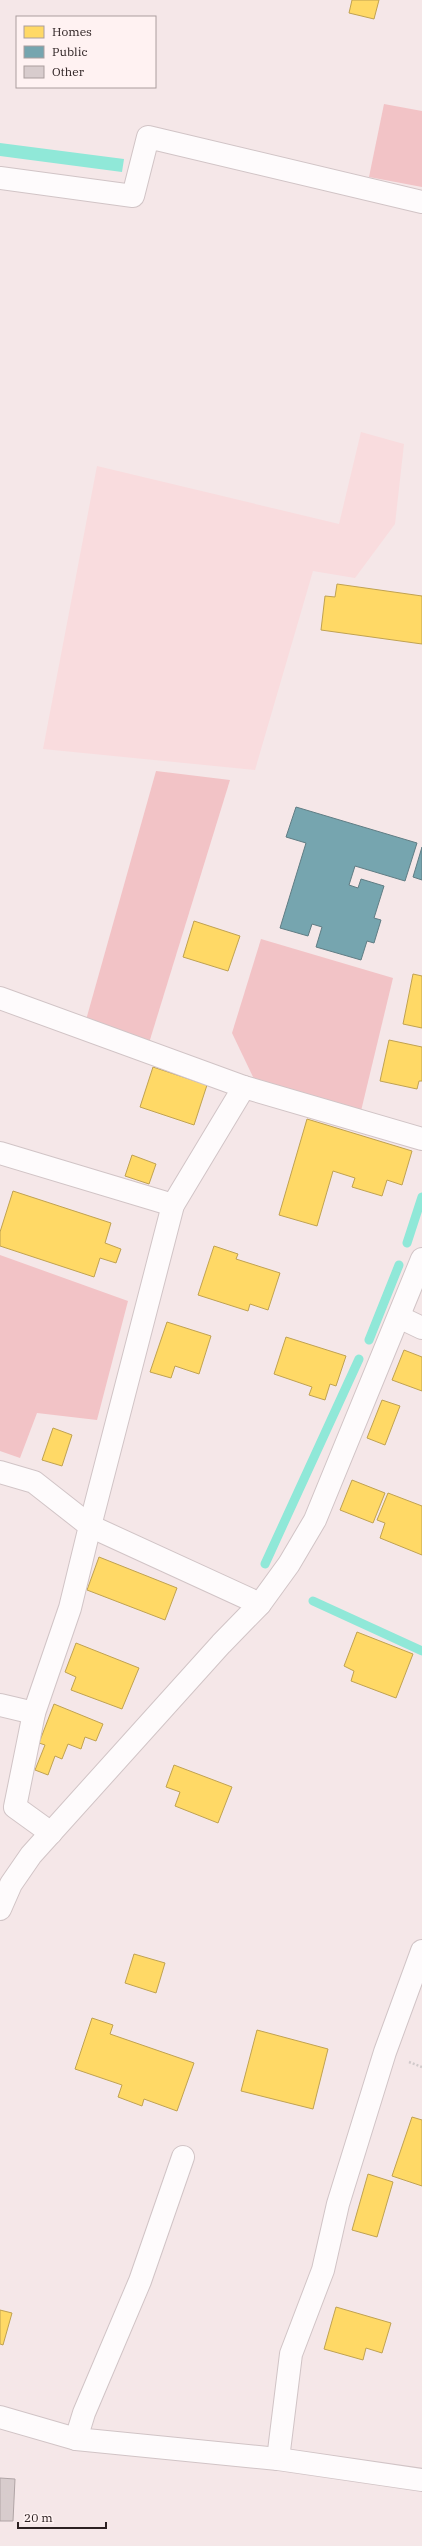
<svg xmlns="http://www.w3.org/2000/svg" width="422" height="2546" font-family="'IBM Plex Serif',serif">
  <rect width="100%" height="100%" fill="#f5e7e8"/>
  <polygon fill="#f9dcde" points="361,432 404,444 395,524 355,578 313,571 255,770 43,749 97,466 339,524"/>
  <g fill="#f2c3c6">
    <polygon points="384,104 422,111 422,187 369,177"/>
    <polygon points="156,771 230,780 149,1043 86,1020"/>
    <polygon points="261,939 393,978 361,1111 254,1079 232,1033"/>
    <polygon points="0,1255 128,1301 97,1420 37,1413 20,1458 0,1451"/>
  </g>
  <polygon fill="#90e8d8" points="0,143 124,159 122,172 0,156"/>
  <g fill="#ffd966" stroke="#c0a251">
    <polygon points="352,0 379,0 374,19 349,13"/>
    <polygon points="337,584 422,596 422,644 321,630 325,596 335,597"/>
    <polygon points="194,921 240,936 228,971 183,957"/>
    <polygon points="413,974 422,976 422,1028 403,1024"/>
    <polygon points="389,1040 422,1047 422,1081 419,1081 417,1089 380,1081"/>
    <polygon points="153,1067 207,1085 194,1125 140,1107"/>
    <polygon points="307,1119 412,1151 402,1185 387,1180 382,1196 352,1187 355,1178 333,1171 317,1226 279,1215"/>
    <polygon points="132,1155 156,1164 149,1184 125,1176"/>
    <polygon points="13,1191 111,1223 105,1243 121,1249 116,1263 100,1258 94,1277 0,1246 0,1232"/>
    <polygon points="214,1246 238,1254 236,1259 280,1273 268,1310 250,1304 248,1311 198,1295"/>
    <polygon points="167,1322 211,1336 199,1374 175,1366 171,1378 150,1372"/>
    <polygon points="286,1337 346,1356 336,1386 330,1384 325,1400 309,1395 312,1387 274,1374"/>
    <polygon points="404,1350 422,1357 422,1391 392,1380"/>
    <polygon points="382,1400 400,1406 385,1445 367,1438"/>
    <polygon points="53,1428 72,1435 62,1466 42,1460"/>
    <polygon points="352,1480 385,1493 373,1523 340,1510"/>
    <polygon points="388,1493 422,1506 422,1555 380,1538 385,1523 377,1520"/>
    <polygon points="99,1557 177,1588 165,1620 87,1590"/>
    <polygon points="357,1632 413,1654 396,1698 351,1681 354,1671 344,1666"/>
    <polygon points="76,1643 139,1668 122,1709 71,1690 76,1677 65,1672"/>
    <polygon points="54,1704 103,1724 96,1741 85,1737 81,1749 68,1744 62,1759 55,1756 48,1775 35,1770 45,1745 39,1743"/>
    <polygon points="174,1765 232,1787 218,1823 175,1806 180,1792 166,1787"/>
    <polygon points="134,1954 165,1963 156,1993 125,1983"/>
    <polygon points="92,2018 113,2025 110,2034 194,2063 177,2111 144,2099 142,2106 118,2097 122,2085 75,2069"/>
    <polygon points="257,2030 328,2049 313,2109 241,2091"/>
    <polygon points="412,2117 422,2120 422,2186 392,2176"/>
    <polygon points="368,2174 393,2182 377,2237 352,2230"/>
    <polygon points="336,2307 391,2323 382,2353 366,2348 363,2360 324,2349"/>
    <polygon points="0,2310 12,2313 3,2345 0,2344"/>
  </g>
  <g fill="#76a5af" stroke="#607d84">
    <polygon points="296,807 417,843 405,881 355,866 349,885 358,888 361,879 384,886 374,918 381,920 374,943 367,941 361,960 316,947 322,927 312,924 308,936 280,928 306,843 286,837"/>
    <polygon points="422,847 422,880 413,877"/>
  </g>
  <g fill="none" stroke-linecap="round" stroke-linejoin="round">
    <g stroke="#90e8d8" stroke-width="9">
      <polyline points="407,1243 422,1197"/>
      <polyline points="369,1340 399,1265"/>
      <polyline points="265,1564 359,1359"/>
      <polyline points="313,1601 422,1651"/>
    </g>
  </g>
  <polygon fill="#d8cccd" stroke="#b0a4a5" points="0,2478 15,2479 13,2521 0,2521"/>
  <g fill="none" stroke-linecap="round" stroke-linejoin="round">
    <defs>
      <g id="street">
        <polyline points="0,178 133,196 148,137 422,202"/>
        <polyline points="0,998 244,1087"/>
        <polyline points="0,1153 173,1205"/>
        <polyline points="399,1317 422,1328"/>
        <polyline points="0,1472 34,1482 90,1526 70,1608 34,1713 15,1807 51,1833"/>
        <polyline points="260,1604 90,1526 173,1205 244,1087 422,1139"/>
        <polyline points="0,1705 34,1713"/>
        <polyline points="0,1909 11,1884 31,1855 221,1644 260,1604 289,1564 315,1520 422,1259"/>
        <polyline points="0,2417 76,2439 278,2459 422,2480"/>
        <polyline points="76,2439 84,2413 140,2281 183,2157"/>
        <polyline points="278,2459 291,2354 323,2270 338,2204 385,2052 422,1951"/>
      </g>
    </defs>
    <use href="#street" stroke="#d1c4c6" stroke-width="24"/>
    <polyline stroke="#d0c9ca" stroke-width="2.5" stroke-dasharray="2 2" stroke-linecap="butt" points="409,2062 422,2067"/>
    <use href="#street" stroke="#fefbfc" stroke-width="22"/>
  </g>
  <rect x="16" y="16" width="140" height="72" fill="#fff2f2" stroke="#ab9e9e"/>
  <rect x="24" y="26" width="20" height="12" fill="#ffd966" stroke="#ab9e9e"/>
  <text x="52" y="36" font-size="12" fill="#2c2021">Homes</text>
  <rect x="24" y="46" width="20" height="12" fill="#76a5af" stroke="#ab9e9e"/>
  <text x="52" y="56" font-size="12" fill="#2c2021">Public</text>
  <rect x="24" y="66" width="20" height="12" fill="#d8cccd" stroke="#ab9e9e"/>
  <text x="52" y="76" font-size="12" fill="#2c2021">Other</text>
  <path d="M18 2522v6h88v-6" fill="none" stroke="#2c2021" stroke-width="2"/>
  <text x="24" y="2522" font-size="12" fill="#2c2021" stroke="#fff2f2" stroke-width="3" paint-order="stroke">20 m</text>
</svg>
